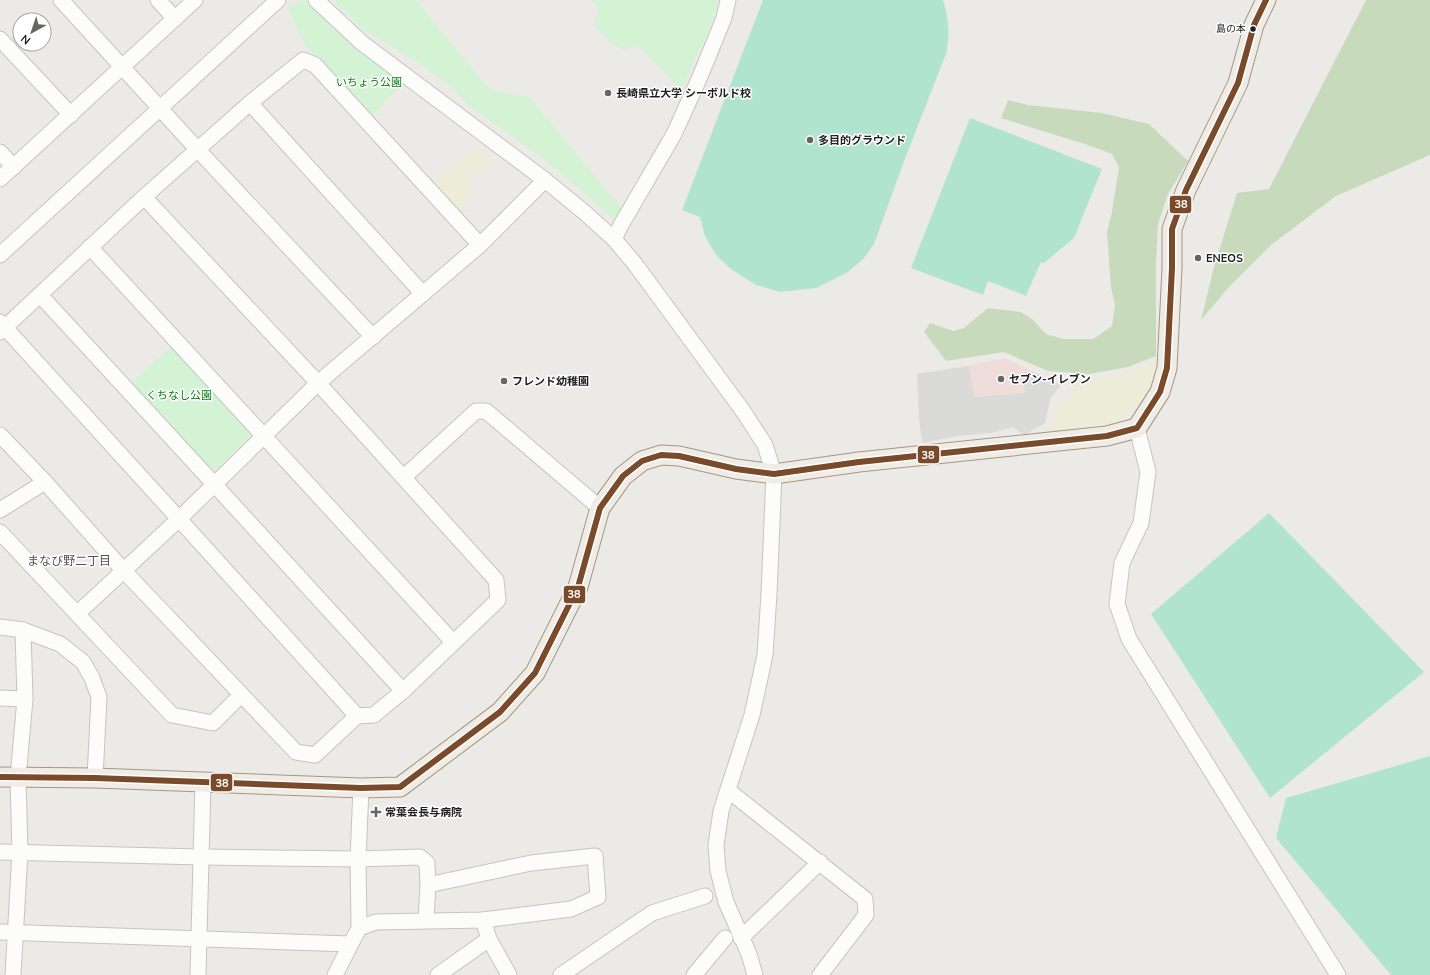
<svg xmlns="http://www.w3.org/2000/svg" width="1430" height="975" font-family="'Nunito Sans','Noto Sans JP',sans-serif">
  <rect width="100%" height="100%" fill="#eceae7"/>
  <polygon fill="#eedddb" points="1005,358 1061,385 1050,399 1045,423 1024,435 1013,427 991,433 957,436 922,443 919,418 917,374 971,365"/>
  <polygon fill="#dadad8" points="969,366 974,397 1025,393 1023,372 1033,372 1061,385 1050,399 1045,423 1024,435 1013,427 991,433 957,436 922,443 919,418 917,374"/>
  <g fill="#ececd9">
    <polygon points="475,148 491,160 489,165 478,172 470,174 470,199 459,208 466,209 459,216 441,194 434,183"/>
    <polygon points="1157,361 1155,377 1150,390 1136,407 1118,422 1094,427 1052,431 1052,428 1056,409 1060,404 1071,398 1075,380 1110,378 1133,371"/>
  </g>
  <g fill="#c7dbbc">
    <polygon points="1366,0 1430,0 1430,155 1336,196 1271,245 1230,286 1201,320 1214,267 1237,193 1269,189"/>
    <polygon points="1008,100 1028,105 1102,113 1149,124 1188,161 1168,194 1158,224 1156,263 1156,356 1128,367 1089,374 1048,371 1004,352 946,361 924,332 930,323 953,331 964,328 988,308 1021,312 1032,319 1046,334 1064,339 1093,339 1112,326 1115,305 1111,288 1107,232 1112,212 1119,167 1112,154 1091,146 1001,118"/>
  </g>
  <g fill="#d4f3d4">
    <polygon points="334,0 416,0 489,89 529,97 623,210 615,221 574,184 538,155 468,105 452,87 419,63 362,29"/>
    <polygon points="590,0 719,0 711,24 681,90 638,45 623,50 606,39 594,25 598,5"/>
    <polygon points="300,1 311,1 404,80 378,110 370,119 304,43 287,7"/>
    <polygon points="172,346 251,435 213,472 131,383"/>
  </g>
  <g fill="#b1e4ce">
    <path d="M763 0H943C949 18 950 36 946 54L906 156 874 244 864 258 848 272 816 288 780 292 756 285 731 269 716 255 705 236 700 217 682 210Z"/>
    <polygon points="970,118 1102,169 1074,238 1044,263 1041,262 1026,296 988,281 983,295 911,268"/>
    <polygon points="1269,513 1424,672 1270,798 1151,614"/>
    <polygon points="1430,756 1430,975 1391,975 1276,838 1286,798"/>
  </g>
  <g fill="none" stroke-linecap="round" stroke-linejoin="round">
    <defs>
      <g id="minor">
        <polyline points="61,0 198,150 373,337"/>
        <polyline points="158,0 175,19"/>
        <polyline points="316,0 362,43 545,180 584,212 614,239 635,264 743,411 765,445 774,474 769,594 765,655 752,715 721,811 716,845 718,871 726,902 749,954 755,975"/>
        <polyline points="0,39 71,115"/>
        <polyline points="250,103 423,294"/>
        <polyline points="0,152 14,167"/>
        <polyline points="0,179 195,0"/>
        <polyline points="614,239 621,225 674,134 699,79 724,18 728,0"/>
        <polyline points="90,247 453,642"/>
        <polyline points="0,255 278,0"/>
        <polyline points="40,295 214,484 403,691"/>
        <polyline points="0,322 179,519 357,716"/>
        <polyline points="0,332 144,197 250,103 303,60 315,65 480,245"/>
        <polyline points="1137,428 1148,472 1141,523 1122,563 1117,604 1129,639 1338,975"/>
        <polyline points="0,435 45,482 124,571 296,752 315,755 357,716 374,715 403,691 498,600 496,580 318,383 144,197"/>
        <polyline points="404,477 476,411 486,411 600,508"/>
        <polyline points="0,510 45,482"/>
        <polyline points="0,532 172,715 213,723 241,695"/>
        <polyline points="77,614 179,519 318,383 480,245 545,180"/>
        <polyline points="0,627 23,630 60,644 83,662 92,678 99,697 95,778"/>
        <polyline points="0,698 25,699"/>
        <polyline points="729,791 865,899 866,915 820,975"/>
        <polyline points="0,852 202,857 358,859 420,857 427,863 428,885"/>
        <polyline points="359,928 376,922 483,920 571,909 598,897 595,856 531,863 428,885 426,921"/>
        <polyline points="0,932 350,944"/>
        <polyline points="741,938 820,862"/>
        <polyline points="489,939 509,975"/>
        <polyline points="13,975 20,852 18,778 25,699 23,630"/>
        <polyline points="198,975 203,782"/>
        <polyline points="335,975 359,928 358,859 361,788"/>
        <polyline points="438,975 489,939 483,920"/>
        <polyline points="561,975 652,913 705,896"/>
        <polyline points="694,975 725,938"/>
      </g>
      <polyline id="major" points="0,777 95,778 361,788 400,787 500,712 535,673 578,587 600,508 623,476 642,461 661,455 679,456 736,469 774,474 859,462 1107,436 1137,428 1160,392 1167,368 1172,268 1172,229 1186,190 1238,83 1254,25 1266,0"/>
    </defs>
    <use href="#minor" stroke="#c5c4c3" stroke-width="17"/>
    <use href="#major" stroke="#a29883" stroke-width="21"/>
    <use href="#minor" stroke="#fcfcfb" stroke-width="15"/>
    <use href="#major" stroke="#f0ebe4" stroke-width="19"/>
    <defs>
      <polyline id="bus-1" points="0,777 95,778 361,788 400,787 500,712 535,673 578,587 600,508 623,476 642,461 661,455 679,456 736,469 774,474 859,462 1107,436 1137,428 1160,392 1167,368 1172,268 1172,229 1186,190 1238,83 1254,25 1266,0"/>
    </defs>
    <use href="#bus-1" stroke="#fff" stroke-width="9"/>
    <use href="#bus-1" stroke="#7a4b2a" stroke-width="6"/>
  </g>
  <circle fill="#1e1e1e" stroke="#fff" stroke-width="1.5" cx="1253" cy="29" r="3.5"/>
  <g fill="#666564" stroke="#fff" stroke-width="1.5">
    <circle cx="608" cy="93" r="4"/>
    <circle cx="810" cy="140" r="4"/>
    <circle cx="1198" cy="258" r="4"/>
    <circle cx="1001" cy="379" r="4"/>
    <circle cx="504" cy="381" r="4"/>
    <path d="M374 806h4v4h4v4h-4v4h-4v-4h-4v-4h4z"/>
  </g>
  <g text-anchor="middle" dominant-baseline="central" stroke-width="3" stroke-linejoin="round" paint-order="stroke">
    <g font-size="10" fill="#1e1e1e" stroke="#fff" text-anchor="end">
      <text x="1246" y="29">島の本</text>
    </g>
    <g font-size="11" fill="#0a7d13" stroke="#fff">
      <text x="369" y="82">いちょう公園</text>
      <text x="179" y="395">くちなし公園</text>
    </g>
    <g font-size="11" font-weight="bold" fill="#1e1e1e" stroke="#fff" text-anchor="start">
      <text x="616" y="93">長崎県立大学 シーボルド校</text>
      <text x="818" y="140">多目的グラウンド</text>
      <text x="1206" y="258">ENEOS</text>
      <text x="1009" y="379">セブン-イレブン</text>
      <text x="512" y="381">フレンド幼稚園</text>
      <text x="385" y="812">常葉会長与病院</text>
    </g>
    <g font-size="12" fill="#515151" stroke="#fff">
      <text x="69" y="561">まなび野二丁目</text>
    </g>
  </g>
  <g stroke="#fff" stroke-width="1.5">
    <rect x="1169" y="195" width="23" height="19" rx="4" fill="#7a4b2a"/>
    <rect x="917" y="445" width="23" height="19" rx="4" fill="#7a4b2a"/>
    <rect x="563" y="585" width="23" height="19" rx="4" fill="#7a4b2a"/>
    <rect x="210" y="773" width="23" height="19" rx="4" fill="#7a4b2a"/>
  </g>
  <g font-size="11" text-anchor="middle" font-weight="bold" fill="#fff">
    <text x="1181" y="208">38</text>
    <text x="928" y="459">38</text>
    <text x="574" y="598">38</text>
    <text x="222" y="787">38</text>
  </g>
  <g transform="translate(32 32) rotate(220)"><circle r="19" fill="#ffffff" stroke="#a5a5a5"/>
  <path d="M0-3L7 15L0 10L-7 15Z" fill="#666564"/>
  <text y="-6" font-size="11" font-weight="bold" text-anchor="middle" fill="#1e1e1e">N</text>
  </g>
</svg>
